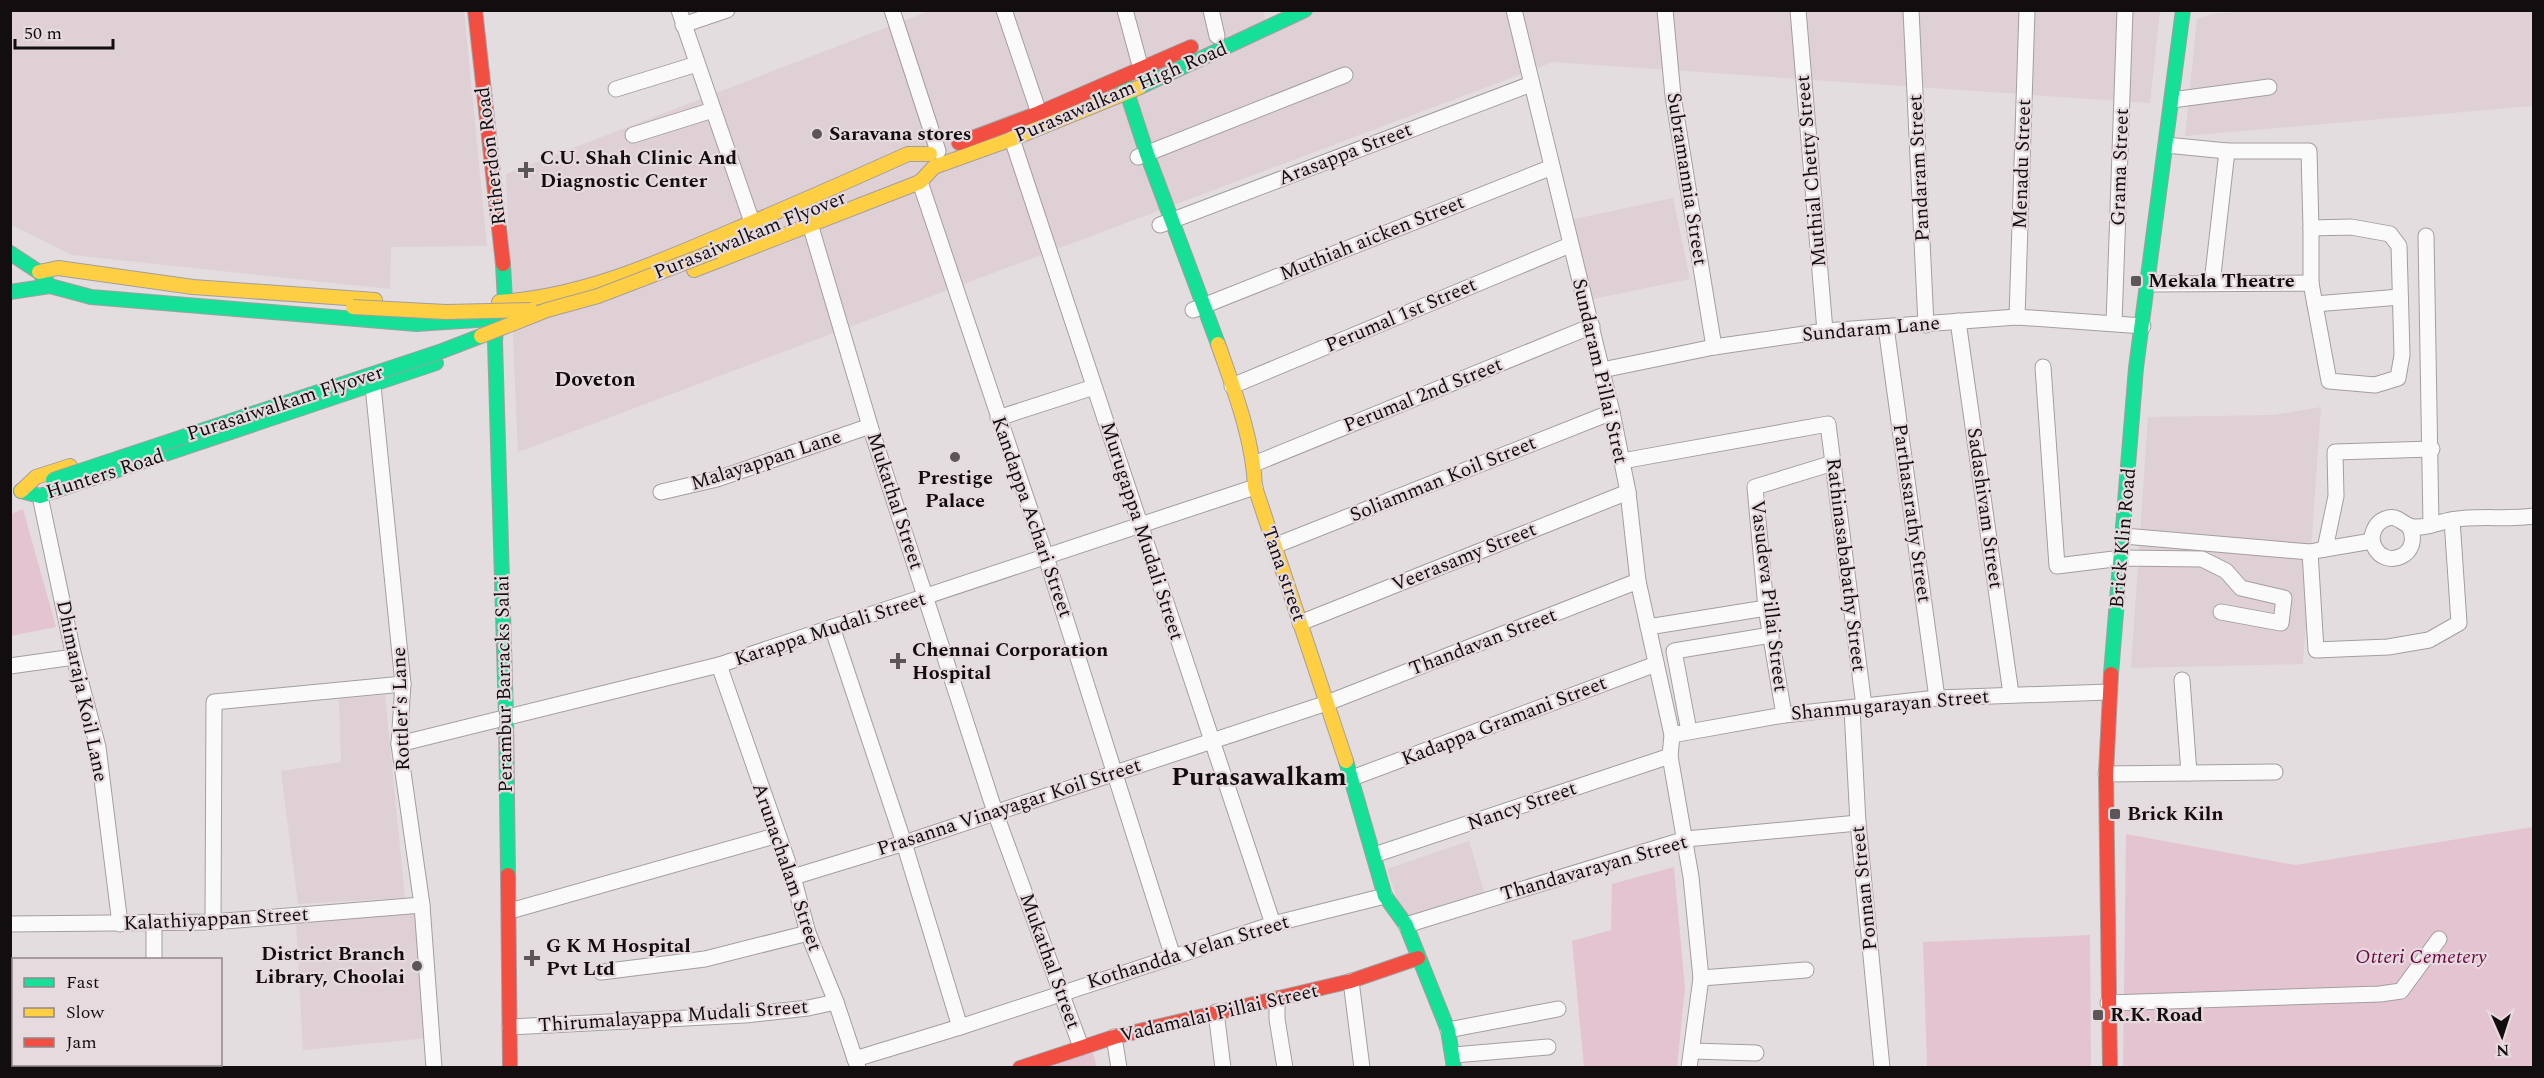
<svg xmlns="http://www.w3.org/2000/svg" width="2544" height="1078" font-family="Spectral,serif">
  <rect width="100%" height="100%" fill="#e3dde0"/>
  <g fill="#ded0d5">
    <polygon points="1264,10 1265,20 1307,10 2160,11 2150,103 1553,62 518,452 506,174 929,11"/>
    <polygon points="2257,10 2533,11 2533,106 2185,136 2197,19 2213,14"/>
    <polygon points="10,11 464,11 487,246 391,247 390,289 72,255 11,225"/>
    <polygon points="1673,198 1690,279 1588,300 1570,220"/>
    <polygon points="2321,407 2303,664 2131,668 2148,417 2274,415"/>
    <polygon points="385,695 405,898 298,904 281,771 341,762 339,699"/>
    <polygon points="1469,841 1485,895 1404,921 1387,869"/>
    <polygon points="418,909 429,1038 303,1050 296,921"/>
  </g>
  <g fill="#e5c4d2">
    <polygon points="23,509 56,627 11,636 11,514"/>
    <polygon points="2533,827 2534,1062 2530,1067 2123,1068 2126,834 2295,865"/>
    <polygon points="1674,867 1685,988 1677,1067 1584,1067 1572,941 1611,930 1612,884"/>
    <polygon points="2090,935 2091,1067 1927,1067 1923,942"/>
    <polygon points="1092,1050 1097,1067 1034,1068"/>
  </g>
  <g fill="none" stroke-linecap="round" stroke-linejoin="round">
    <defs>
      <g id="street">
        <polyline points="679,10 752,222"/>
        <polyline points="892,10 938,151"/>
        <polyline points="1004,10 1039,113"/>
        <polyline points="1125,10 1141,69"/>
        <polyline points="1211,10 1217,36"/>
        <polyline points="1514,10 1612,412 1628,492 1638,581 1672,735 1670,756 1691,877 1701,978 1689,1068"/>
        <polyline points="1665,10 1673,96 1714,347"/>
        <polyline points="1798,10 1825,331"/>
        <polyline points="1911,10 1926,325"/>
        <polyline points="683,25 727,10"/>
        <polyline points="616,89 697,64"/>
        <polyline points="2172,100 2269,87"/>
        <polyline points="633,135 713,110"/>
        <polyline points="1012,139 1273,924"/>
        <polyline points="1138,157 1345,75"/>
        <polyline points="920,182 1046,557 1173,957"/>
        <polyline points="810,224 870,426 995,812 1081,1047"/>
        <polyline points="1160,225 1531,84"/>
        <polyline points="2311,228 2311,283"/>
        <polyline points="2426,236 2431,525"/>
        <polyline points="2212,283 2227,151"/>
        <polyline points="2147,284 2311,283 2329,381 2375,385 2398,378 2402,355 2399,246 2390,234 2351,227 2311,228 2309,151 2227,151 2166,145"/>
        <polyline points="2315,304 2400,297"/>
        <polyline points="1193,310 1552,167"/>
        <polyline points="2017,317 2027,10"/>
        <polyline points="1958,321 2011,694"/>
        <polyline points="2114,323 2125,10"/>
        <polyline points="1886,327 1937,698"/>
        <polyline points="2043,367 2057,566 2122,558 2202,559 2226,571 2241,588 2284,598 2281,623 2221,612"/>
        <polyline points="1602,370 1714,347 1825,331 2017,317 2143,326"/>
        <polyline points="373,386 403,684 399,744 422,905 434,1068"/>
        <polyline points="1232,386 1570,245"/>
        <polyline points="998,418 1094,387"/>
        <polyline points="1622,461 1828,424 1864,706"/>
        <polyline points="1254,464 1592,326"/>
        <polyline points="661,492 717,479 870,426"/>
        <polyline points="40,496 74,657 98,747 120,924"/>
        <path d="M2409 526C2424 555 2385 571 2374 546 2369 536 2375 523 2385 519 2397 514 2401 523 2410 526 2422 530 2439 522 2451 520 2478 515 2506 520 2534 516"/>
        <polyline points="2124,536 2310,552 2325,549 2336,496 2335,452 2432,449"/>
        <polyline points="1274,546 1612,412"/>
        <polyline points="2325,549 2372,541"/>
        <polyline points="2310,552 2316,650 2388,647 2429,640 2459,623 2452,520"/>
        <polyline points="1300,623 1628,492"/>
        <polyline points="832,627 904,843 960,1027"/>
        <polyline points="1648,627 1766,608"/>
        <polyline points="719,665 793,877 808,933 836,1002 858,1068"/>
        <polyline points="10,666 74,657"/>
        <polyline points="2182,680 2189,773"/>
        <polyline points="1852,709 1858,823 1882,1068"/>
        <polyline points="1784,715 1766,608 1755,487 1833,463"/>
        <polyline points="1689,731 1674,651 1771,635"/>
        <polyline points="1672,735 1784,715 1937,698 2109,692"/>
        <polyline points="399,744 719,665 1255,487"/>
        <polyline points="2106,774 2275,772"/>
        <polyline points="1352,778 1656,664"/>
        <polyline points="1374,855 1670,756"/>
        <polyline points="793,877 904,843 1327,703 1638,581"/>
        <polyline points="510,911 778,835"/>
        <polyline points="154,922 154,960"/>
        <polyline points="213,922 214,702 403,684"/>
        <polyline points="10,924 213,922 422,905"/>
        <polyline points="1406,925 1686,839 1858,823"/>
        <polyline points="601,972 705,959 808,933"/>
        <polyline points="1701,978 1806,970"/>
        <polyline points="1351,981 1362,1068"/>
        <polyline points="1277,999 1277,1019 1285,1068"/>
        <polyline points="2108,1003 2380,994 2401,991 2439,939"/>
        <polyline points="1216,1012 1223,1068"/>
        <polyline points="510,1027 745,1015 808,1008 836,1002"/>
        <polyline points="1448,1030 1558,1009"/>
        <polyline points="1114,1037 1119,1068"/>
        <polyline points="1693,1051 1756,1053"/>
        <polyline points="1454,1055 1548,1047"/>
        <polyline points="855,1059 960,1027 1273,924 1385,896"/>
        <polyline points="156,1064 156,1068"/>
      </g>
      <g id="fast">
        <polyline points="1122,77 1147,154 1218,344"/>
        <polyline points="1140,87 1305,10"/>
        <polyline points="10,253 39,272 50,286 91,297 416,324 492,319"/>
        <polyline points="503,264 505,302 497,319 495,341 506,716 508,875"/>
        <polyline points="10,292 50,286"/>
        <polyline points="21,491 40,496 436,363"/>
        <polyline points="2111,674 2136,368 2183,10"/>
        <polyline points="1346,761 1385,896 1406,925 1448,1030 1454,1068"/>
      </g>
      <g id="slow">
        <polyline points="694,270 920,182 934,167 1012,139 1140,87"/>
        <polyline points="39,272 58,268 193,287 375,300"/>
        <path d="M499 302C581 297 654 264 729 232 789 207 848 181 908 154H930"/>
        <path d="M1218 344C1234 390 1253 438 1255 487L1346 761"/>
        <polyline points="21,491 36,477 70,466"/>
      </g>
      <g id="jam">
        <polyline points="475,10 503,264"/>
        <polyline points="959,143 1039,113 1191,47"/>
        <polyline points="508,875 510,1068"/>
        <polyline points="1020,1068 1114,1037 1351,981 1418,958"/>
        <polyline points="2110,1068 2106,774 2111,674"/>
      </g>
    </defs>
    <use href="#street" stroke="#a39ea0" stroke-width="17"/>
    <use href="#fast" stroke="#a39ea0" stroke-width="16"/>
    <use href="#slow" stroke="#a39ea0" stroke-width="16"/>
    <use href="#jam" stroke="#a39ea0" stroke-width="16"/>
    <use href="#street" stroke="#fbfafa" stroke-width="15"/>
    <use href="#fast" stroke="#16e098" stroke-width="14"/>
    <use href="#slow" stroke="#ffcf43" stroke-width="14"/>
    <use href="#jam" stroke="#f24e42" stroke-width="14"/>
    <defs>
      <polyline id="fast-bridge" points="53,480 442,351 481,336"/>
      <g id="slow-bridge">
        <polyline points="353,307 446,312 531,310"/>
        <polyline points="481,336 547,310 598,296 715,251"/>
      </g>
    </defs>
    <use href="#fast-bridge" stroke="#a39ea0" stroke-width="16" stroke-linecap="butt"/>
    <use href="#slow-bridge" stroke="#a39ea0" stroke-width="16" stroke-linecap="butt"/>
    <use href="#fast-bridge" stroke="#16e098" stroke-width="14"/>
    <use href="#slow-bridge" stroke="#ffcf43" stroke-width="14"/>
  </g>
  <g fill="#5b5659" stroke="#e6dadf" stroke-width="2">
    <circle cx="817" cy="134" r="6"/>
    <path d="M523 161h6v6h6v6h-6v6h-6v-6h-6v-6h6z"/>
    <rect x="2130" y="275" width="12" height="12" rx="3"/>
    <circle cx="955" cy="457" r="6"/>
    <path d="M895 652h6v6h6v6h-6v6h-6v-6h-6v-6h6z"/>
    <rect x="2109" y="808" width="12" height="12" rx="3"/>
    <path d="M529 949h6v6h6v6h-6v6h-6v-6h-6v-6h6z"/>
    <circle cx="417" cy="966" r="6"/>
    <rect x="2092" y="1009" width="12" height="12" rx="3"/>
  </g>
  <g text-anchor="middle" dominant-baseline="central" stroke-width="4.5" stroke-linejoin="round" paint-order="stroke">
    <g font-size="20" fill="#120e10" stroke="#e6dadf">
      <text transform="translate(1121 92) rotate(-23)">Purasawalkam High Road</text>
      <text transform="translate(1345 154) rotate(-21)">Arasappa Street</text>
      <text transform="translate(491 156) rotate(-97)">Ritherdon Road</text>
      <text transform="translate(2022 164) rotate(-88)">Menadu Street</text>
      <text transform="translate(2120 167) rotate(-88)">Grama Street</text>
      <text transform="translate(1919 168) rotate(-93)">Pandaram Street</text>
      <text transform="translate(1811 171) rotate(-95)">Muthial Chetty Street</text>
      <text transform="translate(1687 179) rotate(81)">Subramannia Street</text>
      <text transform="translate(750 235) rotate(-22)">Purasaiwalkam Flyover</text>
      <text transform="translate(1372 238) rotate(-22)">Muthiah aicken Street</text>
      <text transform="translate(1401 315) rotate(-23)">Perumal 1st Street</text>
      <text transform="translate(1871 329) rotate(-5)">Sundaram Lane</text>
      <text transform="translate(1600 371) rotate(77)">Sundaram Pillai Stret</text>
      <text transform="translate(1423 395) rotate(-22)">Perumal 2nd Street</text>
      <text transform="translate(285 403) rotate(-18)">Purasaiwalkam Flyover</text>
      <text transform="translate(766 460) rotate(-18)">Malayappan Lane</text>
      <text transform="translate(105 474) rotate(-18)">Hunters Road</text>
      <text transform="translate(1443 479) rotate(-22)">Soliamman Koil Street</text>
      <text transform="translate(895 501) rotate(72)">Mukathal Street</text>
      <text transform="translate(1985 508) rotate(82)">Sadashivam Street</text>
      <text transform="translate(1912 513) rotate(82)">Parthasarathy Street</text>
      <text transform="translate(1032 517) rotate(71)">Kandappa Achari Street</text>
      <text transform="translate(1142 531) rotate(72)">Murugappa Mudali Street</text>
      <text transform="translate(2123 538) rotate(-85)">Brick Klin Road</text>
      <text transform="translate(1464 557) rotate(-22)">Veerasamy Street</text>
      <text transform="translate(1846 565) rotate(83)">Rathinasababathy Street</text>
      <text transform="translate(1284 574) rotate(71)">Tana street</text>
      <text transform="translate(1769 596) rotate(83)">Vasudeva Pillai Street</text>
      <text transform="translate(830 629) rotate(-18)">Karappa Mudali Street</text>
      <text transform="translate(1483 642) rotate(-21)">Thandavan Street</text>
      <text transform="translate(504 684) rotate(-91)">Perambur Barracks Salai</text>
      <text transform="translate(82 691) rotate(78)">Dhimaraja Koil Lane</text>
      <text transform="translate(1890 705) rotate(-5)">Shanmugarayan Street</text>
      <text transform="translate(401 709) rotate(-92)">Rottler's Lane</text>
      <text transform="translate(1504 721) rotate(-21)">Kadappa Gramani Street</text>
      <text transform="translate(1522 806) rotate(-19)">Nancy Street</text>
      <text transform="translate(1009 807) rotate(-18)">Prasanna Vinayagar Koil Street</text>
      <text transform="translate(787 867) rotate(71)">Arunachalam Street</text>
      <text transform="translate(1594 868) rotate(-16)">Thandavarayan Street</text>
      <text transform="translate(1864 888) rotate(-96)">Ponnan Street</text>
      <text transform="translate(216 919) rotate(-3)">Kalathiyappan Street</text>
      <text transform="translate(1188 952) rotate(-17)">Kothandda Velan Street</text>
      <text transform="translate(1050 961) rotate(70)">Mukathal Street</text>
      <text transform="translate(1219 1013) rotate(-13)">Vadamalai Pillai Street</text>
      <text transform="translate(673 1016) rotate(-4)">Thirumalayappa Mudali Street</text>
    </g>
    <g font-size="20" font-weight="bold" fill="#120e10" stroke="#e6dadf" text-anchor="start">
      <text x="829" y="134">Saravana stores</text>
      <text x="540" y="158">C.U. Shah Clinic And<tspan x="540" dy="23">Diagnostic Center</tspan></text>
      <text x="2148" y="281">Mekala Theatre</text>
      <text x="955" y="478" text-anchor="middle">Prestige<tspan x="955" dy="23">Palace</tspan></text>
      <text x="912" y="650">Chennai Corporation<tspan x="912" dy="23">Hospital</tspan></text>
      <text x="2127" y="814">Brick Kiln</text>
      <text x="546" y="946">G K M Hospital<tspan x="546" dy="23">Pvt Ltd</tspan></text>
      <text x="405" y="954" text-anchor="end">District Branch<tspan x="405" dy="23">Library, Choolai</tspan></text>
      <text x="2110" y="1015">R.K. Road</text>
    </g>
    <g font-size="20" font-style="italic" fill="#6b0642" stroke="#e6dadf">
      <text x="2421" y="957">Otteri Cemetery</text>
    </g>
    <g font-size="21" font-weight="bold" fill="#120e10" stroke="#e6dadf">
      <text x="595" y="380">Doveton</text>
    </g>
    <g font-size="26" font-weight="bold" fill="#120e10" stroke="#e6dadf">
      <text x="1259" y="777">Purasawalkam</text>
    </g>
  </g>
  <rect width="2544" height="1078" fill="none" stroke="#120e10" stroke-width="24"/>
  <rect x="12" y="958" width="210" height="108" fill="#e6dadf" stroke="#91888c" stroke-width="1.5"/>
  <rect x="24" y="978" width="30" height="9" fill="#16e098" stroke="#91888c" stroke-width="1.5"/>
  <text x="66" y="988" font-size="18" fill="#120e10">Fast</text>
  <rect x="24" y="1008" width="30" height="9" fill="#ffcf43" stroke="#91888c" stroke-width="1.5"/>
  <text x="66" y="1018" font-size="18" fill="#120e10">Slow</text>
  <rect x="24" y="1038" width="30" height="9" fill="#f24e42" stroke="#91888c" stroke-width="1.5"/>
  <text x="66" y="1048" font-size="18" fill="#120e10">Jam</text>
  <g transform="translate(2502 1036) rotate(177)" stroke="#e6dadf" stroke-width="4.5" paint-order="stroke">
  <path d="M0-4.5L10 22L0 15L-10 22Z" fill="#120e10"/>
  <text y="-9" font-size="16" font-weight="bold" text-anchor="middle" fill="#120e10">N</text>
  </g>
  <path d="M15 39v9h98v-9" fill="none" stroke="#120e10" stroke-width="3"/>
  <text x="24" y="39" font-size="18" fill="#120e10" stroke="#e6dadf" stroke-width="4.5" paint-order="stroke">50 m</text>
</svg>
